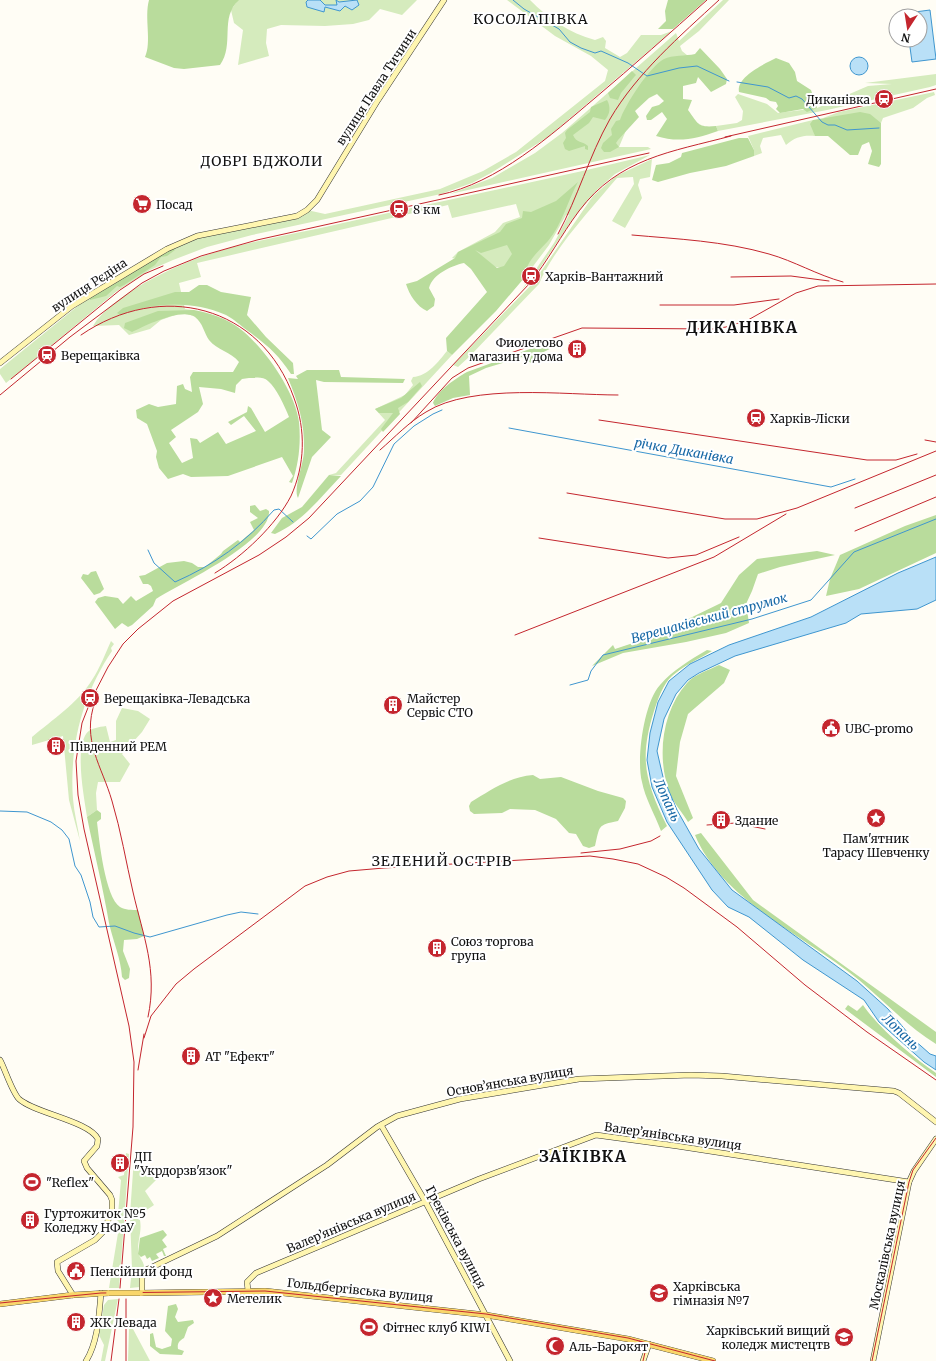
<svg xmlns="http://www.w3.org/2000/svg" width="936" height="1361" font-family="Merriweather,serif">
  <rect width="100%" height="100%" fill="#fffdf5"/>
  <g fill="#d5ebbd">
    <polygon points="238,0 417,0 402,15 380,9 369,20 353,24 325,26 281,25 267,29 266,43 269,56 238,65 243,30 234,23 231,10"/>
    <path d="M507 0H530C549 19 569 33 595 40L603 37 606 41 605 48 620 57 627 53 641 35H661L672 31 548 137 491 173 472 183 441 194 252 235 207 247 173 260 150 270 117 291 6 383 0 374V369L84 301 172 249 197 237 296 216 307 210 325 214 440 189 483 171 516 152 605 81 608 70 591 56 555 36Z"/>
    <polygon points="723,0 729,0 699,31 680,46 682,51 703,68 649,76 619,147 648,147 651,149 450,194 492,178 535,153 562,133 676,33 679,41"/>
    <polygon points="936,74 936,85 930,87 827,110 718,131 716,126 737,123 742,120 743,111 735,97 738,94 767,104 778,113 817,108 868,86 892,84 865,83"/>
    <polygon points="934,92 935,95 927,98 913,108 883,118 881,123 863,117 823,118 839,112"/>
    <path d="M813 120 815 136C803 135 795 137 786 145L781 135 763 138 760 146 762 153 754 156V150L748 136Z"/>
    <path d="M650 155 615 174 597 190 574 217 540 268 521 291 554 243 569 215H566L549 245 525 277 506 269 452 258 458 252 495 232 503 223 520 217 516 204 452 218 448 205 197 263 201 277 179 283 185 309 193 310 195 316 181 313 161 320 150 329 129 335 119 325 93 326C111 295 179 263 213 253 255 240 300 233 343 223 445 200 548 180 650 155Z"/>
    <path d="M652 159 650 177 640 179 638 185 642 198 625 228 612 221 634 184 633 177 617 178C592 208 553 249 539 284L469 357 458 367 453 365 533 283 593 196 616 176Z"/>
    <path d="M447 351 452 355 341 475H329L336 473 385 420 375 409 405 395 413 385 411 381 413 377C428 376 438 362 447 351Z"/>
    <path d="M111 641 114 644 111 648 112 651C83 694 69 746 73 799 74 813 78 827 80 841L69 800 63 736 32 745V737C51 721 79 702 92 680 100 668 105 654 111 641Z"/>
    <path d="M122 708 138 711 150 719 142 732 122 754 130 764 120 782H98L96 793 97 810 87 817C84 797 75 751 86 734 90 728 99 727 106 726L110 742 116 740V721Z"/>
    <polygon points="126,1153 129,1154 119,1288 109,1288 119,1227 117,1226 121,1180 118,1177 124,1175"/>
    <path d="M134 1157 140 1158 142 1167 157 1174 156 1180 145 1191 154 1205 139 1215C143 1231 138 1236 138 1251 138 1256 143 1260 144 1266L139 1275 140 1287 130 1288 132 1269 130 1215Z"/>
    <polygon points="118,1299 105,1361 101,1361 104,1345 99,1335 104,1305 108,1300"/>
    <polygon points="129,1328 133,1329 150,1361 128,1361"/>
  </g>
  <g fill="#b9dc9c" fill-rule="evenodd">
    <path d="M149 0H239C219 18 235 44 220 65L184 69 174 68 145 57C152 42 144 18 149 0Z"/>
    <polygon points="668,0 706,0 673,29 658,29 666,21 665,11"/>
    <path d="M700 48 720 69 727 79 726 84 711 92 698 77 696 83 683 86V99L692 100 688 110C698 123 697 128 716 126L718 131C696 139 678 143 656 136L667 119 662 112 651 120H647L646 116 652 107 659 105 664 101 657 94 649 98 635 111 639 117 618 140 616 143 619 147 610 152H604L601 148 603 143 612 135 611 129 616 121 620 120C625 105 650 66 664 59 672 55 686 56 695 54Z"/>
    <path d="M776 58 789 63 795 72 797 81 811 90 817 108 807 112 803 109 780 113 776 109 778 106 776 102 770 101 766 98 739 92C736 77 764 64 776 58Z"/>
    <polygon points="632,71 636,75 635,76 621,93 618,100 610,98 608,93"/>
    <path d="M607 100C611 107 610 114 605 120L593 117 589 123 573 135C576 143 583 141 588 146V150L585 149V146L569 151 565 149 563 143 566 138 565 133 567 130 590 112 591 107Z"/>
    <polygon points="860,112 870,114 881,123 881,164 879,167 868,164 872,151 869,142 862,145 858,155 850,155 828,136 815,136 810,124 813,120"/>
    <polygon points="739,138 748,138 754,150 754,156 726,166 690,173 658,182 652,180 656,165 669,163 681,157 682,153"/>
    <path d="M578 182C568 200 562 225 548 241 538 252 526 261 525 277L496 311 452 355 447 351 446 338 487 292 471 269 464 263C451 266 433 274 429 288L435 299 434 306 427 311C417 307 409 294 406 284L417 281 455 258 458 252 500 232 506 224 522 218 523 211 531 212 556 201ZM507 245 512 254 504 266 497 268 475 250 481 253Z"/>
    <polygon points="173,248 175,250 167,256 161,257 155,265 124,285 120,287 117,286 106,296 90,300 90,298"/>
    <path d="M199 285H207L221 292 251 297 247 315 266 337 293 363 294 374H291C278 354 267 345 248 331 241 326 234 319 226 315 192 300 154 302 120 315L117 313 123 308 175 292H189Z"/>
    <path d="M194 310C210 313 226 318 239 328 264 347 295 391 299 422 301 442 299 464 292 483L289 482 293 476 282 457 228 476 191 477 183 474 168 479 159 468 156 457 157 451 147 424 137 418 136 410 149 404 158 407 176 404 177 386 183 384 185 389 192 392 190 377 193 372H233L239 362C231 352 217 350 209 340 204 333 203 323 195 317 182 307 144 326 132 332L124 328 125 323 158 311ZM249 378C255 378 263 376 268 381 277 389 284 405 289 417L265 432 251 408 248 406 247 412 228 422 231 425 244 416 256 431 226 444 218 432 200 443 197 439 190 438 193 458 182 463 169 443 176 437 171 430 198 412 203 404 199 387 221 389 235 393 236 385 242 379Z"/>
    <path d="M557 339C554 350 544 351 535 356L534 365 522 357 486 368 469 376 470 395 453 398 435 406 433 403C438 390 455 379 467 372Z"/>
    <path d="M307 370H339L341 377 405 379 403 383 324 382 316 380 322 430 331 437 312 457 298 498C293 488 304 464 304 450 305 424 298 402 288 378L298 379 296 376Z"/>
    <polygon points="420,382 422,386 408,402 398,408 400,414 383,432 381,429 393,413 379,413 375,409 401,398"/>
    <path d="M329 475 341 476C321 497 302 522 275 534L271 533 282 518 302 507Z"/>
    <path d="M255 505 260 511 266 509 269 511C271 542 181 583 156 599L153 606 132 625 128 627 122 623 115 629 95 602 98 598 105 596 118 598 123 604 131 596 136 601 153 591 151 586 148 584H143L139 576 145 575 167 563 184 561 192 563 198 567H205L221 554 223 551 238 540 240 542 254 530 250 522 258 518 250 512V506Z"/>
    <polygon points="936,515 936,553 859,589 826,596 830,579 840,555 905,526"/>
    <polygon points="817,551 835,555 780,567 758,574 752,591 746,604 749,623 726,633 686,642 623,653 592,666 613,645 615,649 636,642 635,638 684,621 721,603 739,575 757,559"/>
    <polygon points="96,571 104,589 100,593 94,595 81,578 83,574 88,575 91,572"/>
    <path d="M707 650 712 651C699 659 683 666 672 676 663 684 658 699 654 711 639 759 645 781 667 826L661 831C655 815 645 798 642 782 636 759 644 702 660 685 673 670 690 660 707 650Z"/>
    <path d="M719 665 730 670 724 683 688 714 680 742 676 776 693 818 688 822C683 813 675 805 671 796 656 761 661 712 687 683 695 674 709 670 719 665Z"/>
    <path d="M533 775 540 779 561 777 598 791 623 798 626 801 625 808 618 821C597 825 600 826 595 846L589 848 583 846 576 834 569 833 556 819 535 810 510 809 502 813 474 814 470 811 469 806 471 802C491 790 509 777 533 775Z"/>
    <path d="M97 810 101 813V819L97 822C99 839 105 897 120 907 125 910 132 910 138 910L144 936 137 939 124 940 123 951 130 969 129 978 125 980 122 977C121 959 113 941 109 923 103 887 94 852 87 817Z"/>
    <path d="M701 833 753 900 936 1032V1044C907 1026 885 1002 859 980 806 936 722 901 695 835Z"/>
    <path d="M848 1005 857 1011 863 1005C879 1028 911 1056 936 1073V1077L845 1009Z"/>
    <polygon points="163,1230 167,1235 162,1240 167,1247 163,1249 166,1256 164,1256 162,1251 156,1254 159,1258 152,1261 150,1257 147,1259 145,1255 141,1257 138,1254 140,1238"/>
    <path d="M176 1304 178 1309 175 1317 178 1322 193 1320 194 1323 188 1327 184 1338C179 1341 177 1343 178 1349L184 1351 182 1355 160 1354 150 1346V1334L153 1333 156 1347 162 1349 171 1346 172 1339 165 1331 168 1306Z"/>
  </g>
  <g fill="#b9e0f7" stroke="#3f96cf">
    <polygon points="308,0 320,0 325,5 337,5 336,0 339,2 357,0 359,5 352,10 345,6 340,11 325,7 324,12 307,7 306,2"/>
    <polygon points="930,10 936,59 912,62 909,40 920,40 920,16 907,16 907,13"/>
    <circle cx="859" cy="66" r="9"/>
    <polygon points="936,557 936,600 917,609 861,614 846,623 735,656 699,673 688,680 676,694 664,719 657,751 663,777 677,810 699,849 732,890 857,981 888,1009 912,1038 930,1054 936,1056 936,1070 924,1062 879,1022 864,1000 803,960 749,917 728,907 712,890 667,822 652,787 647,760 650,733 658,702 669,681 690,664 729,645 811,617 898,573"/>
  </g>
  <g fill="none" stroke-linecap="round" stroke-linejoin="round">
    <g stroke="#3f96cf" stroke-width="1">
      <polyline points="513,0 524,9 559,29 570,42 581,48 595,53 601,51 628,63 647,76 679,68 697,66 729,81"/>
      <polyline points="737,82 768,87 789,98 796,96 802,99 822,122 828,125 835,125 847,130 879,128"/>
      <polyline points="509,428 831,487 855,479"/>
      <polyline points="307,536 311,539 337,514 360,501 373,487 394,444 414,426 433,414 442,410"/>
      <path d="M148 550 154 563 175 582C214 565 246 542 274 510L279 509 293 522"/>
      <polyline points="570,685 588,680 591,671 603,655 752,619 811,600 854,552 936,519"/>
      <polyline points="0,811 27,812 51,822 62,830 69,839 75,866 81,875 90,902 93,917 99,927 115,926 134,933 150,937 227,915 241,912 258,914"/>
    </g>
    <defs>
      <g id="secondary">
        <polyline points="0,363 72,306 167,249 197,236 297,216 307,210 317,200 378,100 444,0"/>
        <path d="M0 1060C5 1069 12 1092 19 1099 34 1113 89 1121 98 1139L97 1146 84 1161 87 1168 110 1195 112 1200V1210L104 1231 95 1240 57 1262 58 1271 73 1295"/>
        <polyline points="381,1125 425,1201 510,1361"/>
        <polyline points="248,1290 247,1282 256,1273 479,1179 596,1135 677,1146 909,1182"/>
        <polyline points="142,1293 142,1278 146,1270 217,1236 327,1165 377,1127 397,1116 460,1099 579,1079 691,1075 722,1076 894,1091 899,1093 936,1122"/>
        <path d="M86 1361C98 1342 99 1315 101 1293"/>
        <polyline points="643,1361 649,1344"/>
        <polyline points="873,1361 909,1182 914,1171 936,1139"/>
      </g>
      <g id="primary">
        <polyline points="140,1293 265,1291 486,1315 628,1339 713,1361"/>
        <polyline points="0,1304 73,1295 109,1293"/>
      </g>
    </defs>
    <use href="#secondary" stroke="#333" stroke-width="6"/>
    <use href="#primary" stroke="#222" stroke-width="6"/>
    <use href="#secondary" stroke="#fff6b0" stroke-width="5"/>
    <use href="#primary" stroke="#f9d66b" stroke-width="5.5"/>
    <g stroke="#c4262e" stroke-width="1">
      <polyline points="0,1303 101,1293 265,1291 486,1314 628,1338 715,1361"/>
      <polyline points="639,1341 644,1343 646,1348 643,1361"/>
      <polyline points="872,1361 909,1182 913,1170 936,1138"/>
    </g>
    <g stroke="#c4262e" stroke-width="1">
      <polyline points="725,137 936,89"/>
      <path d="M439 195C498 183 551 135 595 98 633 66 670 33 707 0"/>
      <path d="M558 234C578 197 589 156 610 119 637 73 680 36 719 0"/>
      <path d="M632 235C677 239 724 241 769 254 794 261 817 275 843 282"/>
      <polyline points="731,277 791,276 829,281"/>
      <polyline points="660,305 734,305 779,299"/>
      <path d="M81 335C161 280 261 305 294 398 306 430 305 465 291 496 276 525 243 556 215 573"/>
      <polyline points="11,379 120,290 144,274 163,266"/>
      <polyline points="0,395 70,337 142,283 164,271 201,256 257,240 649,153"/>
      <polyline points="599,420 867,460 896,460 917,454"/>
      <polyline points="411,423 452,378 468,368 582,328 713,329 726,327 748,320 796,293 818,286 936,284"/>
      <polyline points="925,440 936,442"/>
      <path d="M380 450C395 437 409 422 426 412 472 383 565 395 618 395"/>
      <polyline points="567,493 725,519 757,519 797,508 936,451"/>
      <polyline points="855,508 936,475"/>
      <polyline points="855,531 936,497"/>
      <polyline points="539,538 668,558 696,555 739,537"/>
      <polyline points="515,635 714,557 786,514"/>
      <path d="M95 702C81 740 102 766 112 801 121 831 126 862 133 892 143 936 158 970 148 1017"/>
      <polyline points="707,825 736,823 765,829"/>
      <polyline points="581,853 620,849 651,841 660,836"/>
      <polyline points="144,1038 151,1016 176,984 194,969 305,886 327,877 349,871 384,868 590,856 613,859 638,864 666,877 684,888 737,927 805,985 867,1032 936,1080"/>
      <polyline points="138,1070 144,1034"/>
      <path d="M120 1288 133 1127 134 1062 129 1026 84 829 78 795 76 761 82 723 91 700 108 667 123 644 138 629 173 601 259 555 286 537 309 518 529 284C548 261 561 235 579 211 619 158 671 152 731 136"/>
      <polyline points="126,1299 126,1361"/>
      <polyline points="111,1361 119,1299"/>
    </g>
    <defs>
      <polyline id="primary-bridge" points="109,1293 140,1293"/>
    </defs>
    <use href="#primary-bridge" stroke="#222" stroke-width="6" stroke-linecap="butt"/>
    <use href="#primary-bridge" stroke="#f9d66b" stroke-width="5.5"/>
  </g>
  <defs>
    <symbol id="station-disc" viewBox="-11 -11 22 22"><circle r="9.5" fill="#c4262e" stroke="#fff"/><path d="M-3-6H3Q5-6 5-4V2Q5 4 3 4L4.5 6H3L1.5 4h-3L-3 6H-4.5L-3 4Q-5 4-5 2V-4Q-5-6-3-6ZM-3.5-4v3h7v-3ZM-3.5 1v1.5H-2V1ZM2 1v1.5H3.5V1Z" fill="#fff"/></symbol>
    <symbol id="supermarket-disc" viewBox="-11 -11 22 22"><circle r="9.5" fill="#c4262e" stroke="#fff"/><path d="M-6-5.5h2.5l.6 2H6L4.5 2H-2.5L-4.4-4H-6ZM-1.5 3.2a1.3 1.3 0 1 0 .1 0ZM3 3.2a1.3 1.3 0 1 0 .1 0Z" fill="#fff"/></symbol>
    <symbol id="building-disc" viewBox="-11 -11 22 22"><circle r="9.5" fill="#c4262e" stroke="#fff"/><path d="M-4-6H4V6H1V3H-1V6H-4ZM-2.5-4.3h1.7v1.8h-1.7ZM.8-4.3h1.7v1.8H.8ZM-2.5-1h1.7V.8h-1.7ZM.8-1h1.7V.8H.8Z" fill="#fff"/></symbol>
    <symbol id="civic-disc" viewBox="-11 -11 22 22"><circle r="9.5" fill="#c4262e" stroke="#fff"/><path d="M-.6-6.5H3V-4.5H.6V-3L4-1V1h2V6H-6V1h2V-1L-.6-3ZM-1.2 2.5V6h2.4V2.5Z" fill="#fff"/></symbol>
    <symbol id="sight-disc" viewBox="-11 -11 22 22"><circle r="9.5" fill="#c4262e" stroke="#fff"/><path d="M0-6L1.8-2.2L6-1.7L2.9 1.2L3.7 5.4L0 3.3L-3.7 5.4L-2.9 1.2L-6-1.7L-1.8-2.2Z" fill="#fff"/></symbol>
    <symbol id="stadium-disc" viewBox="-11 -11 22 22"><circle r="9.5" fill="#c4262e" stroke="#fff"/><path d="M0-5a6.5 5 0 1 0 0 10a6.5 5 0 1 0 0-10ZM-3.5-1.8h7v3.6h-7Z" fill="#fff"/></symbol>
    <symbol id="school-disc" viewBox="-11 -11 22 22"><circle r="9.5" fill="#c4262e" stroke="#fff"/><path d="M0-5L7-2L0 1L-7-2ZM-4 1L0 2.5L4 1V4Q0 6-4 4Z" fill="#fff"/></symbol>
    <symbol id="university-disc" viewBox="-11 -11 22 22"><circle r="9.5" fill="#c4262e" stroke="#fff"/><path d="M0-5L7-2L0 1L-7-2ZM-4 1L0 2.5L4 1V4Q0 6-4 4Z" fill="#fff"/></symbol>
    <symbol id="mosque-disc" viewBox="-11 -11 22 22"><circle r="9.5" fill="#c4262e" stroke="#fff"/><path d="M3.5-4.9A6 6 0 1 0 3.5 4.9A5 5 0 1 1 3.5-4.9Z" fill="#fff"/></symbol>
  </defs>
  <g fill-rule="evenodd">
    <use href="#station-disc" x="873" y="88" width="22" height="22"/>
    <use href="#supermarket-disc" x="131" y="193" width="22" height="22"/>
    <use href="#station-disc" x="388" y="198" width="22" height="22"/>
    <use href="#station-disc" x="520" y="265" width="22" height="22"/>
    <use href="#building-disc" x="566" y="338" width="22" height="22"/>
    <use href="#station-disc" x="36" y="344" width="22" height="22"/>
    <use href="#station-disc" x="745" y="407" width="22" height="22"/>
    <use href="#station-disc" x="79" y="687" width="22" height="22"/>
    <use href="#building-disc" x="382" y="694" width="22" height="22"/>
    <use href="#civic-disc" x="820" y="717" width="22" height="22"/>
    <use href="#building-disc" x="45" y="735" width="22" height="22"/>
    <use href="#sight-disc" x="865" y="807" width="22" height="22"/>
    <use href="#building-disc" x="710" y="809" width="22" height="22"/>
    <use href="#building-disc" x="426" y="937" width="22" height="22"/>
    <use href="#building-disc" x="180" y="1045" width="22" height="22"/>
    <use href="#building-disc" x="109" y="1152" width="22" height="22"/>
    <use href="#stadium-disc" x="21" y="1171" width="22" height="22"/>
    <use href="#building-disc" x="19" y="1209" width="22" height="22"/>
    <use href="#civic-disc" x="65" y="1260" width="22" height="22"/>
    <use href="#school-disc" x="648" y="1282" width="22" height="22"/>
    <use href="#sight-disc" x="202" y="1287" width="22" height="22"/>
    <use href="#building-disc" x="65" y="1311" width="22" height="22"/>
    <use href="#stadium-disc" x="358" y="1316" width="22" height="22"/>
    <use href="#university-disc" x="833" y="1326" width="22" height="22"/>
    <use href="#mosque-disc" x="544" y="1335" width="22" height="22"/>
  </g>
  <g text-anchor="middle" dominant-baseline="central" stroke-width="4" stroke-linejoin="round" paint-order="stroke">
    <g font-size="12" fill="#111" stroke="#fff">
      <text transform="translate(376 87) rotate(-57)">вулиця Павла Тичини</text>
      <text transform="translate(89 285) rotate(-33)">вулиця Рєдіна</text>
      <text transform="translate(510 1081) rotate(-10)">Основ’янська вулиця</text>
      <text transform="translate(673 1136) rotate(8)">Валер’янівська вулиця</text>
      <text transform="translate(351 1222) rotate(-23)">Валер’янівська вулиця</text>
      <text transform="translate(456 1237) rotate(62)">Греківська вулиця</text>
      <text transform="translate(887 1245) rotate(-78)">Москалівська вулиця</text>
      <text transform="translate(360 1290) rotate(6)">Гольдбергівська вулиця</text>
    </g>
    <g font-size="12" fill="#111" stroke="#fff" text-anchor="start">
      <text x="870" y="99" text-anchor="end">Диканівка</text>
      <text x="156" y="204">Посад</text>
      <text x="413" y="209">8 км</text>
      <text x="545" y="276">Харків-Вантажний</text>
      <text x="563" y="342" text-anchor="end">Фиолетово<tspan x="563" dy="14">магазин у дома</tspan></text>
      <text x="61" y="355">Верещаківка</text>
      <text x="770" y="418">Харків-Ліски</text>
      <text x="104" y="698">Верещаківка-Левадська</text>
      <text x="407" y="698">Майстер<tspan x="407" dy="14">Сервіс СТО</tspan></text>
      <text x="845" y="728">UBC-promo</text>
      <text x="70" y="746">Південний РЕМ</text>
      <text x="735" y="820">Здание</text>
      <text x="876" y="838" text-anchor="middle">Пам'ятник<tspan x="876" dy="14">Тарасу Шевченку</tspan></text>
      <text x="451" y="941">Союз торгова<tspan x="451" dy="14">група</tspan></text>
      <text x="205" y="1056">АТ "Ефект"</text>
      <text x="134" y="1156">ДП<tspan x="134" dy="14">"Укрдорзв'язок"</tspan></text>
      <text x="46" y="1182">"Reflex"</text>
      <text x="44" y="1213">Гуртожиток №5<tspan x="44" dy="14">Коледжу НФаУ</tspan></text>
      <text x="90" y="1271">Пенсійний фонд</text>
      <text x="673" y="1286">Харківська<tspan x="673" dy="14">гімназія №7</tspan></text>
      <text x="227" y="1298">Метелик</text>
      <text x="90" y="1322">ЖК Левада</text>
      <text x="383" y="1327">Фітнес клуб KIWI</text>
      <text x="830" y="1330" text-anchor="end">Харківський вищий<tspan x="830" dy="14">коледж мистецтв</tspan></text>
      <text x="569" y="1346">Аль-Барокят</text>
    </g>
    <g font-size="13" font-style="italic" fill="#1768a6" stroke="#fff">
      <text transform="translate(684 451) rotate(10)">річка Диканівка</text>
      <text transform="translate(709 618) rotate(-15)">Верещаківський струмок</text>
      <text transform="translate(667 800) rotate(66)">Лопань</text>
      <text transform="translate(901 1032) rotate(44)">Лопань</text>
    </g>
    <g font-size="14" letter-spacing="1" fill="#111" stroke="#fff">
      <text x="531" y="19">КОСОЛАПІВКА</text>
      <text x="262" y="161">ДОБРІ БДЖОЛИ</text>
      <text x="442" y="861">ЗЕЛЕНИЙ ОСТРІВ</text>
    </g>
    <g font-size="16" font-weight="bold" letter-spacing="1" fill="#111" stroke="#fff">
      <text x="742" y="327">ДИКАНІВКА</text>
      <text x="583" y="1156">ЗАЇКІВКА</text>
    </g>
  </g>
  <g transform="translate(908 28) rotate(192)"><circle r="19" fill="#ffffff" stroke="#a0a0a0"/>
  <path d="M0-3L7 15L0 10L-7 15Z" fill="#c4262e"/>
  <text y="-6" font-size="11" font-weight="bold" text-anchor="middle" fill="#111111">N</text>
  </g>
</svg>
